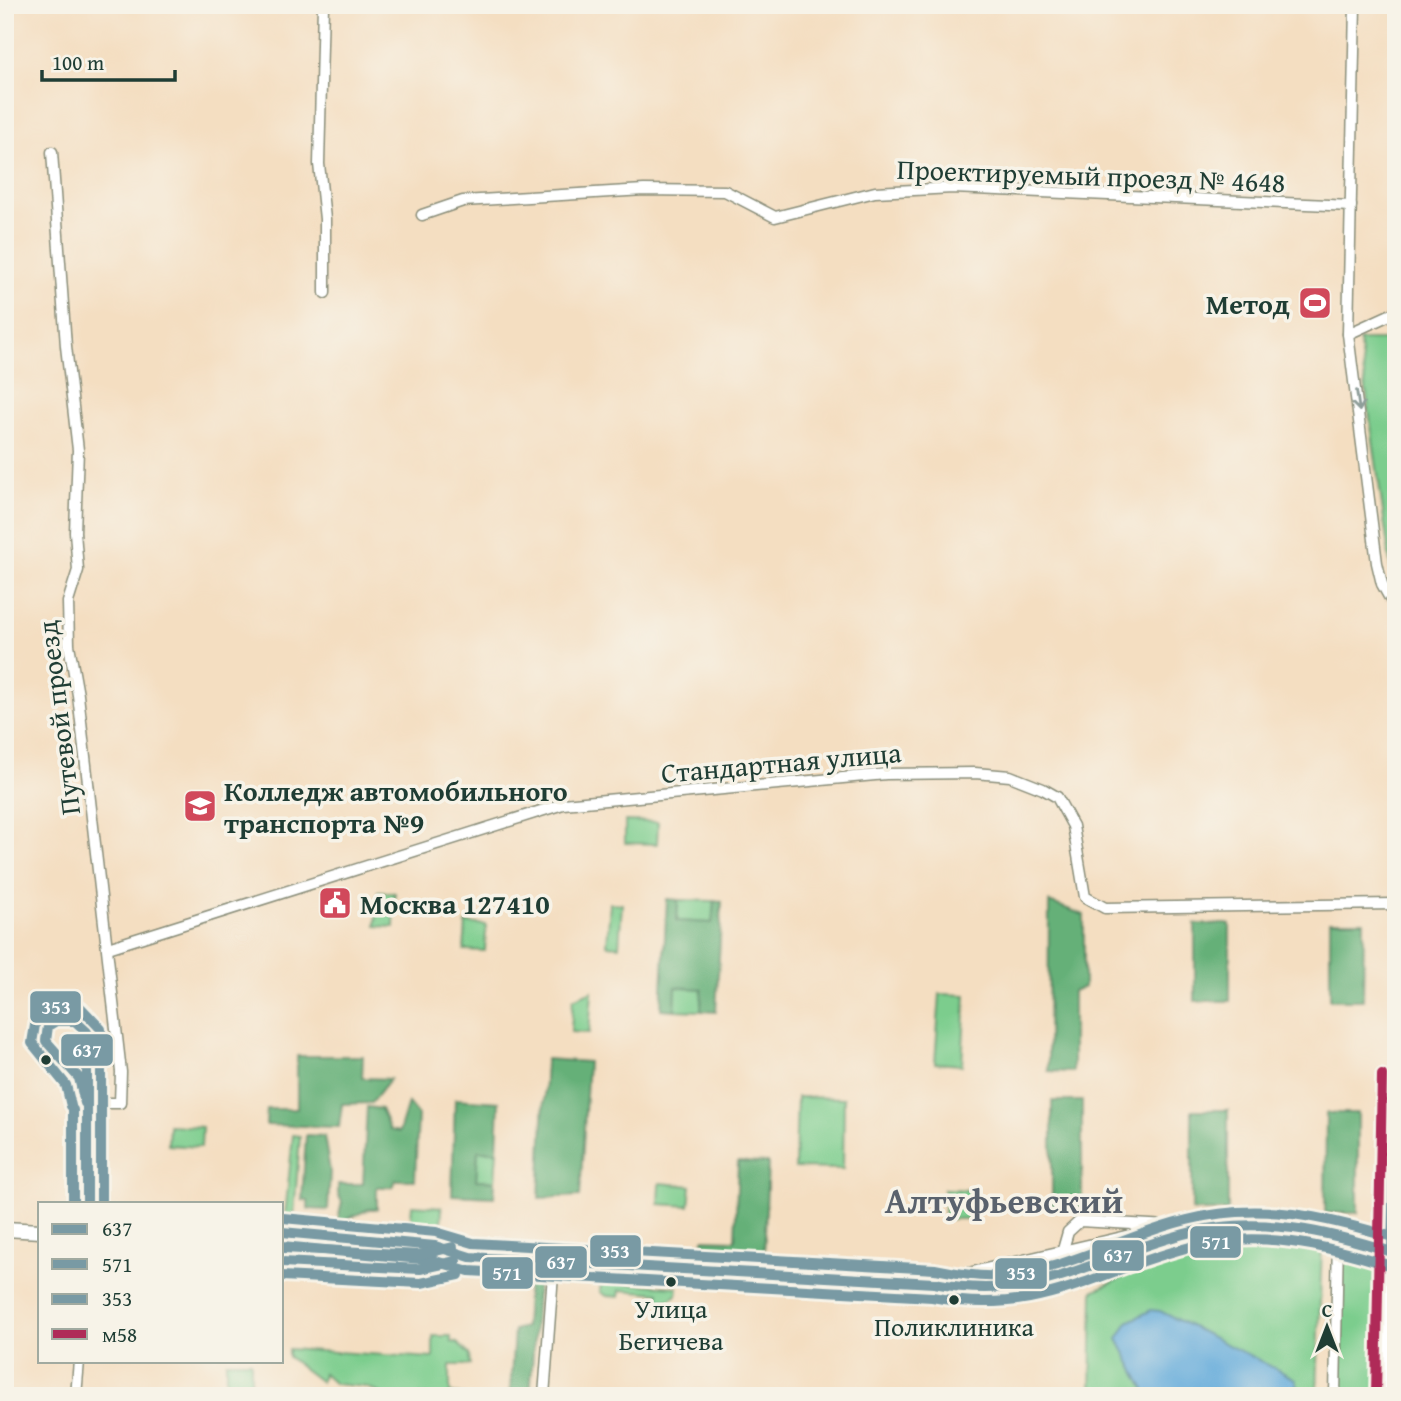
<svg xmlns="http://www.w3.org/2000/svg" width="1401" height="1401" font-family="'Gentium Book Plus',serif">
  <rect width="100%" height="100%" fill="#f7f3e8"/>
  <filter id="ink" filterUnits="userSpaceOnUse"><feTurbulence type="fractalNoise" baseFrequency=".0143" numOctaves="2"/><feDisplacementMap in="SourceGraphic" scale="14" xChannelSelector="R" yChannelSelector="G"/><feConvolveMatrix kernelMatrix="1 2 1 2 8 2 1 2 1" color-interpolation-filters="sRGB"/></filter>
  <filter id="wash" filterUnits="userSpaceOnUse"><feTurbulence type="fractalNoise" baseFrequency=".00686" numOctaves="4" result="noise"/><feDisplacementMap in="SourceGraphic" scale="28" xChannelSelector="R" yChannelSelector="G"/><feGaussianBlur stdDeviation="1.57" result="paint"/><feColorMatrix in="noise" values="0 0 0 0 0 0 0 0 0 0 0 0 0 0 0 0 0 1.4 0 .05"/><feComposite in="paint" operator="in"/></filter>
  <g filter="url(#wash)">
    <rect width="100%" height="100%" fill="#f4dec1"/>
    <g fill="#7ccd8d" stroke="#4e8560" stroke-width="2">
      <polygon points="1359,340 1396,340 1396,598 1395,598"/>
      <polygon points="625,821 658,822 657,844 625,843"/>
      <polygon points="378,892 395,893 394,927 376,926"/>
      <polygon points="678,900 714,901 713,923 677,921"/>
      <polygon points="610,903 622,904 619,946 607,945"/>
      <polygon points="466,923 486,925 485,951 464,950"/>
      <polygon points="676,987 702,989 701,1011 675,1010"/>
      <polygon points="592,991 589,1033 571,1032 573,999"/>
      <polygon points="940,994 966,995 962,1065 935,1063"/>
      <polygon points="797,1097 844,1098 843,1169 795,1168"/>
      <polygon points="169,1125 202,1127 201,1147 168,1145"/>
      <polygon points="293,1135 300,1136 294,1216 285,1216"/>
      <polygon points="478,1150 497,1151 495,1181 476,1180"/>
      <polygon points="660,1183 691,1186 689,1206 659,1204"/>
      <polygon points="944,1189 974,1190 974,1219 944,1219"/>
      <polygon points="412,1205 442,1207 441,1230 410,1228"/>
      <polygon points="1240,1241 1322,1242 1317,1396 1091,1396 1093,1291 1164,1257 1219,1242"/>
      <polygon points="1358,1251 1378,1260 1383,1267 1380,1396 1341,1396 1342,1270 1346,1257"/>
      <polygon points="1034,1266 1039,1275 1034,1280 993,1285 959,1282"/>
      <polygon points="601,1282 678,1287 677,1294 670,1300 659,1299 659,1293 620,1290 619,1297 607,1296 600,1292"/>
      <polygon points="433,1336 451,1336 451,1342 457,1343 469,1354 470,1365 450,1365 450,1393 466,1396 386,1396 366,1387 335,1384 323,1373 321,1382 288,1357 288,1349 433,1358"/>
      <polygon points="226,1361 251,1361 251,1387 226,1386"/>
    </g>
    <g fill="#65b078" stroke="#427656" stroke-width="2">
      <polygon points="667,899 678,900 677,921 712,923 714,901 722,902 716,1012 701,1011 702,989 676,987 675,1010 661,1009"/>
      <polygon points="1049,902 1084,915 1084,987 1073,992 1073,1072 1048,1071"/>
      <polygon points="1330,921 1364,921 1363,1000 1330,1000"/>
      <rect x="1195" y="924" width="35" height="77"/>
      <polygon points="297,1056 363,1056 362,1078 390,1079 371,1103 342,1104 339,1127 266,1125 267,1109 297,1109"/>
      <polygon points="546,1059 588,1062 580,1196 539,1198"/>
      <polygon points="455,1099 499,1102 497,1151 478,1151 476,1180 495,1181 494,1197 452,1195"/>
      <polygon points="1052,1101 1082,1101 1082,1207 1052,1206"/>
      <polygon points="408,1103 418,1115 415,1180 395,1180 392,1187 377,1187 377,1209 369,1209 337,1224 342,1202 338,1194 338,1184 363,1184 367,1107 381,1109 390,1130 399,1132"/>
      <rect x="1192" y="1110" width="36" height="101"/>
      <polygon points="1326,1113 1358,1113 1358,1213 1325,1213"/>
      <polygon points="306,1135 324,1136 330,1171 328,1210 308,1209 308,1201 302,1200"/>
      <polygon points="738,1162 768,1163 764,1256 702,1253 703,1239 735,1240"/>
      <polygon points="528,1279 538,1279 530,1396 510,1396 514,1330 525,1327"/>
    </g>
    <polygon fill="#64abdb" stroke="#427488" stroke-width="2" points="1151,1310 1160,1311 1296,1379 1300,1396 1148,1396 1118,1339 1128,1322"/>
  </g>
  <g filter="url(#ink)">
    <g fill="none" stroke-linecap="round" stroke-linejoin="round">
      <defs>
        <g id="minor">
          <polyline points="323,5 319,164 325,219 325,293"/>
          <polyline points="1355,5 1348,334 1377,563 1382,584 1396,609"/>
          <polyline points="52,152 66,346 78,450 75,532 78,570 68,602 69,645 78,695 121,1072 120,1103 85,1103 87,1203"/>
          <polyline points="422,215 463,201 644,190 725,191 775,217 875,192 953,188 1351,206"/>
          <polyline points="1348,334 1396,312"/>
          <polyline points="108,948 563,804 886,774 975,773 1010,776 1043,789 1057,797 1073,826 1085,897 1105,908 1396,904"/>
          <polyline points="282,1232 403,1241 454,1252"/>
          <polyline points="1032,1260 1041,1264 1044,1277 1035,1286"/>
          <polyline points="282,1262 420,1269 461,1260"/>
          <polyline points="1087,1270 1072,1265 1062,1253 1068,1232 1080,1221 1168,1226"/>
          <polyline points="76,1396 79,1361"/>
          <polyline points="544,1396 554,1261"/>
          <polyline points="1335,1396 1338,1236"/>
        </g>
        <g id="major">
          <polyline points="5,1229 40,1231"/>
          <polyline points="282,1246 934,1283 1175,1227 1315,1230 1396,1253"/>
          <path d="M942 1286C1030 1312 1113 1250 1195 1232"/>
          <polyline points="1390,1396 1396,1075"/>
        </g>
      </defs>
      <use href="#minor" stroke="#8a8e7a" stroke-width="13"/>
      <use href="#major" stroke="#8a8e7a" stroke-width="17"/>
      <use href="#minor" stroke="#fff" stroke-width="10"/>
      <use href="#major" stroke="#fff" stroke-width="14"/>
      <defs>
        <g id="bus-1">
          <polyline points="85,1103 79,1078 46,1041 48,1026 56,1021 75,1021 87,1032 87,1203"/>
          <path d="M282 1232 435 1246 470 1257 934 1283C1043 1304 1094 1255 1192 1232 1260 1216 1327 1231 1392 1252"/>
          <polyline points="1392,1252 1396,1086"/>
          <polyline points="282,1262 420,1269 456,1261"/>
        </g>
        <g id="bus-2">
          <polyline points="73,1110 73,1203"/>
          <path d="M282 1246 432 1260 469 1271 932 1297C1042 1318 1095 1270 1194 1246 1260 1230 1325 1245 1388 1265"/>
          <polyline points="282,1276 421,1283 459,1275"/>
        </g>
        <g id="bus-3">
          <polyline points="71,1106 66,1085 32,1043 36,1019 53,1007 81,1008 101,1029 101,1203"/>
          <path d="M283 1218 436 1232 473 1243 935 1269C956 1273 976 1277 998 1276 1063 1273 1124 1235 1187 1220 1261 1201 1325 1217 1396 1238"/>
          <polyline points="283,1248 419,1255 453,1247"/>
        </g>
        <polyline id="bus-4" points="1376,1396 1382,1075"/>
      </defs>
      <use href="#bus-1" stroke="#f7f3e8" stroke-width="16"/>
      <use href="#bus-2" stroke="#f7f3e8" stroke-width="16"/>
      <use href="#bus-3" stroke="#f7f3e8" stroke-width="16"/>
      <use href="#bus-4" stroke="#f7f3e8" stroke-width="16"/>
      <use href="#bus-1" stroke="#799aa4" stroke-width="10"/>
      <use href="#bus-2" stroke="#799aa4" stroke-width="10"/>
      <use href="#bus-3" stroke="#799aa4" stroke-width="10"/>
      <use href="#bus-4" stroke="#af2b58" stroke-width="10"/>
    </g>
    <defs><path id="oneway-shaft" d="M-6 0H5M1.5-3L5.5 0L1.5 3" fill="none" stroke-width="1.6" stroke-linecap="round" stroke-linejoin="round" transform="scale(1.75)"/></defs>
    <use stroke="#8f9e9a" href="#oneway-shaft" transform="translate(1358 401) rotate(82)"/>
  </g>
  <defs>
    <symbol id="stadium-square" viewBox="-11 -11 22 22"><rect x="-9" y="-9" width="18" height="18" rx="4" fill="#d1495b" stroke="#f7f3e8"/><path d="M0-5a6.5 5 0 1 0 0 10a6.5 5 0 1 0 0-10ZM-3.5-1.8h7v3.6h-7Z" fill="#fff"/></symbol>
    <symbol id="university-square" viewBox="-11 -11 22 22"><rect x="-9" y="-9" width="18" height="18" rx="4" fill="#d1495b" stroke="#f7f3e8"/><path d="M0-5L7-2L0 1L-7-2ZM-4 1L0 2.5L4 1V4Q0 6-4 4Z" fill="#fff"/></symbol>
    <symbol id="civic-square" viewBox="-11 -11 22 22"><rect x="-9" y="-9" width="18" height="18" rx="4" fill="#d1495b" stroke="#f7f3e8"/><path d="M-.6-6.5H3V-4.5H.6V-3L4-1V1h2V6H-6V1h2V-1L-.6-3ZM-1.2 2.5V6h2.4V2.5Z" fill="#fff"/></symbol>
  </defs>
  <g fill-rule="evenodd">
    <use href="#stadium-square" x="1296" y="284" width="38" height="38"/>
    <use href="#university-square" x="181" y="787" width="38" height="38"/>
    <use href="#civic-square" x="316" y="884" width="38" height="38"/>
  </g>
  <g fill="#1f3d34" stroke="#f7f3e8" stroke-width="2.5">
    <circle cx="46" cy="1060" r="6"/>
    <circle cx="671" cy="1282" r="6"/>
    <circle cx="954" cy="1300" r="6"/>
  </g>
  <g text-anchor="middle" dominant-baseline="central" stroke-width="7" stroke-linejoin="round" paint-order="stroke">
    <g font-size="26" fill="#1f3d34" stroke="#f7f3e8">
      <text x="671" y="1308">Улица<tspan x="671" dy="32">Бегичева</tspan></text>
      <text x="954" y="1326">Поликлиника</text>
    </g>
    <g font-size="28" fill="#1f3d34" stroke="#f7f3e8">
      <text transform="translate(1091 175) rotate(2)">Проектируемый проезд № 4648</text>
      <text transform="translate(58 718) rotate(-97)">Путевой проезд</text>
      <text transform="translate(781 762) rotate(-5)">Стандартная улица</text>
    </g>
    <g font-size="28" font-weight="bold" fill="#1f3d34" stroke="#f7f3e8" text-anchor="start">
      <text x="1290" y="303" text-anchor="end">Метод</text>
      <text x="224" y="790">Колледж автомобильного<tspan x="224" dy="32">транспорта №9</tspan></text>
      <text x="360" y="903">Москва 127410</text>
    </g>
    <g font-size="35" font-weight="bold" fill="#5a626d" stroke="#f7f3e8">
      <text x="1004" y="1200">Алтуфьевский</text>
    </g>
  </g>
  <g stroke="#f7f3e8" stroke-width="2.5">
    <rect x="29" y="990" width="53" height="34" rx="7" fill="#799aa4"/>
    <rect x="60" y="1033" width="54" height="34" rx="7" fill="#799aa4"/>
    <rect x="1189" y="1225" width="53" height="34" rx="7" fill="#799aa4"/>
    <rect x="589" y="1234" width="53" height="34" rx="7" fill="#799aa4"/>
    <rect x="1091" y="1239" width="54" height="33" rx="7" fill="#799aa4"/>
    <rect x="534" y="1245" width="54" height="34" rx="7" fill="#799aa4"/>
    <rect x="481" y="1256" width="53" height="34" rx="7" fill="#799aa4"/>
    <rect x="994" y="1257" width="54" height="33" rx="7" fill="#799aa4"/>
  </g>
  <g font-size="19" text-anchor="middle" font-weight="bold" fill="#fff">
    <text x="56" y="1014">353</text>
    <text x="87" y="1057">637</text>
    <text x="1216" y="1249">571</text>
    <text x="615" y="1258">353</text>
    <text x="1118" y="1262">637</text>
    <text x="561" y="1269">637</text>
    <text x="507" y="1280">571</text>
    <text x="1021" y="1280">353</text>
  </g>
  <rect width="1401" height="1401" fill="none" stroke="#f7f3e8" stroke-width="28"/>
  <rect x="38" y="1202" width="245" height="161" fill="#f7f3e8" stroke="#a1aaa0" stroke-width="2"/>
  <rect x="52" y="1224" width="35" height="10" fill="#799aa4" stroke="#a1aaa0" stroke-width="2"/>
  <text x="102" y="1236" font-size="21" fill="#1f3d34">637</text>
  <rect x="52" y="1259" width="35" height="10" fill="#799aa4" stroke="#a1aaa0" stroke-width="2"/>
  <text x="102" y="1272" font-size="21" fill="#1f3d34">571</text>
  <rect x="52" y="1294" width="35" height="10" fill="#799aa4" stroke="#a1aaa0" stroke-width="2"/>
  <text x="102" y="1306" font-size="21" fill="#1f3d34">353</text>
  <rect x="52" y="1329" width="35" height="10" fill="#af2b58" stroke="#a1aaa0" stroke-width="2"/>
  <text x="102" y="1342" font-size="21" fill="#1f3d34">м58</text>
  <g transform="translate(1327 1327)" stroke="#f7f3e8" stroke-width="5" paint-order="stroke">
  <path d="M0-5L12 26L0 18L-12 26Z" fill="#1f3d34"/>
  <text y="-10" font-size="19" font-weight="bold" text-anchor="middle" fill="#1f3d34">С</text>
  </g>
  <path d="M42 70v10h133v-10" fill="none" stroke="#1f3d34" stroke-width="3.5"/>
  <text x="52" y="70" font-size="21" fill="#1f3d34" stroke="#f7f3e8" stroke-width="5" paint-order="stroke">100 m</text>
</svg>
